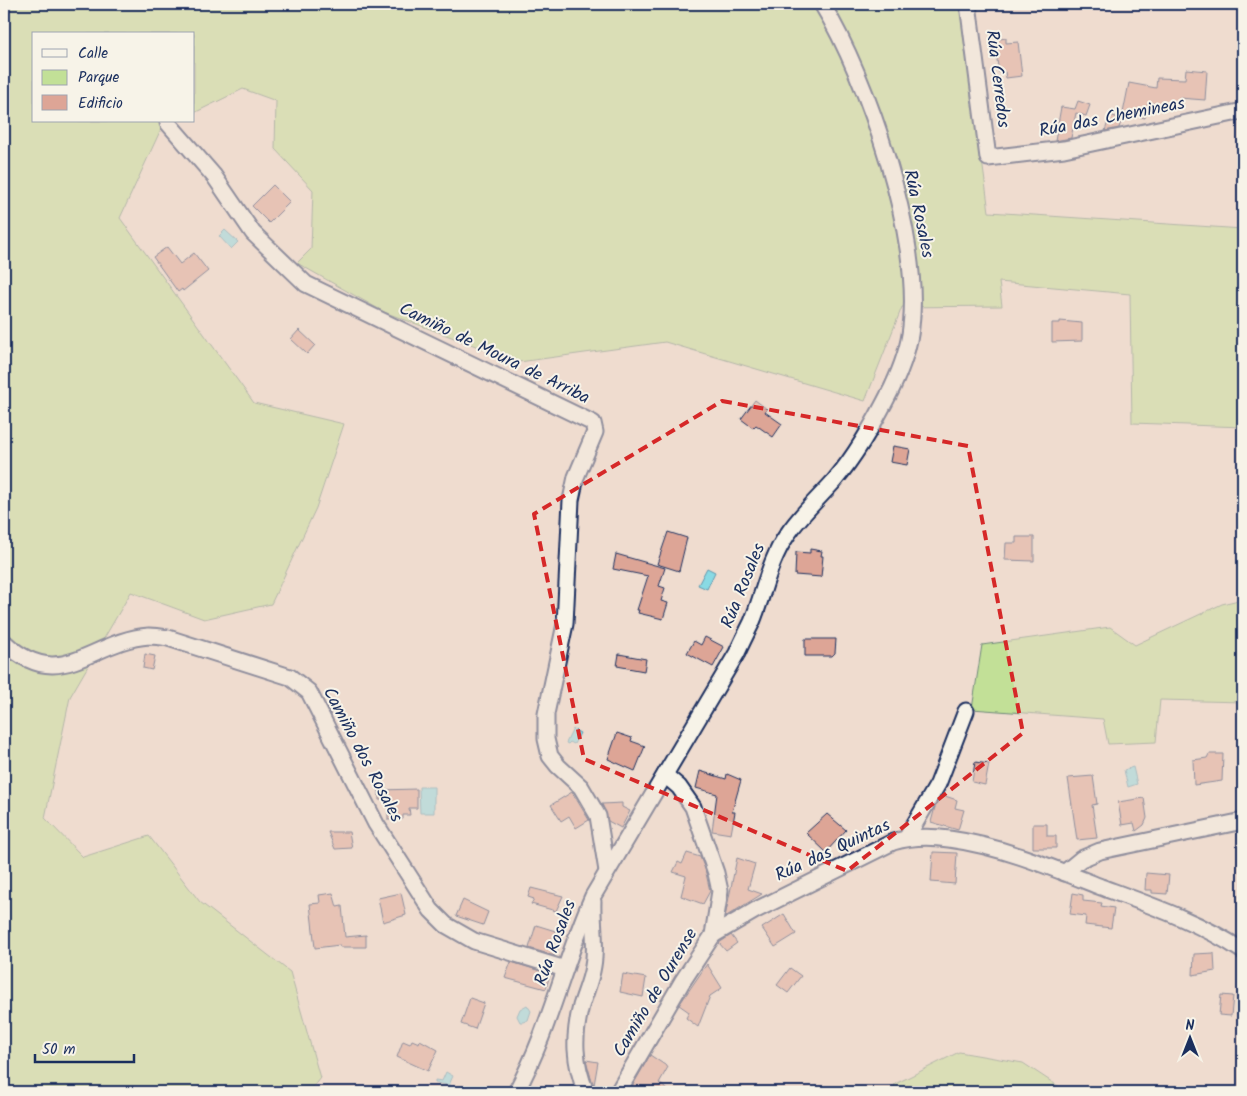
<svg xmlns="http://www.w3.org/2000/svg" width="1247" height="1096" font-family="Kalam,sans-serif">
  <rect width="100%" height="100%" fill="#efdccf"/>
  <filter id="ink" filterUnits="userSpaceOnUse"><feTurbulence type="fractalNoise" baseFrequency=".02" numOctaves="2"/><feDisplacementMap in="SourceGraphic" scale="10" xChannelSelector="R" yChannelSelector="G"/><feConvolveMatrix kernelMatrix="1 2 1 2 8 2 1 2 1" color-interpolation-filters="sRGB"/></filter>
  <g filter="url(#ink)">
    <g fill="#c2e097" stroke="#6e887a">
      <polygon points="4,4 961,4 989,212 1243,229 1243,427 1132,423 1130,294 999,282 1002,306 902,307 865,401 665,342 519,362 384,312 297,263 311,249 313,190 275,149 276,101 243,89 194,113 194,34 34,34 34,121 177,121 161,129 120,218 254,403 344,424 316,508 271,604 204,619 131,592 70,697 45,818 83,857 149,836 200,902 290,972 320,1078 309,1092 4,1092"/>
      <polygon points="1243,599 1243,702 1160,700 1156,742 1108,744 1103,719 972,709 982,645 1110,627 1135,645 1222,604"/>
      <polygon points="959,1052 1023,1063 1067,1092 892,1092 895,1084"/>
    </g>
    <g fill="#89dae4" stroke="#5d96ae">
      <polygon points="225,230 238,242 231,249 219,236"/>
      <polygon points="707,568 715,572 707,589 698,585"/>
      <polygon points="573,729 580,733 574,744 570,742 568,744 566,743"/>
      <polygon points="1133,767 1137,784 1128,787 1124,770"/>
      <polygon points="419,787 434,787 434,813 420,813"/>
      <polygon points="527,1005 531,1011 528,1020 523,1022 520,1022 517,1016 520,1009"/>
      <polygon points="446,1072 453,1076 449,1085 435,1083 435,1080 442,1081"/>
    </g>
    <g fill="#dda596" stroke="#1b2f5e">
      <polygon points="1006,38 1006,43 1018,42 1022,76 1006,78 1005,72 999,73 994,40"/>
      <polygon points="1186,69 1207,71 1205,100 1179,98 1179,105 1148,103 1145,118 1123,113 1129,83 1156,88 1157,78 1185,79"/>
      <polygon points="1078,101 1090,105 1086,116 1076,113 1071,138 1055,141 1061,107 1075,109"/>
      <polygon points="1110,115 1122,119 1119,128 1105,131"/>
      <polygon points="273,185 290,202 269,223 252,206"/>
      <polygon points="167,247 180,264 194,253 208,271 183,291 182,289 178,292 153,257"/>
      <polygon points="1060,321 1082,323 1082,341 1052,342 1052,323 1060,323"/>
      <polygon points="299,330 315,345 307,354 291,339"/>
      <polygon points="755,400 767,409 765,412 782,424 773,437 756,425 753,428 741,419"/>
      <polygon points="893,446 910,449 907,465 890,462"/>
      <polygon points="668,532 687,538 679,571 657,564"/>
      <polygon points="1016,537 1034,537 1034,561 1005,560 1006,543 1016,543"/>
      <polygon points="810,549 822,551 821,556 823,556 821,577 795,575 796,552 810,553"/>
      <polygon points="616,554 665,568 659,586 665,588 661,601 668,603 663,619 638,613 639,610 637,610 648,576 613,569"/>
      <polygon points="705,637 724,647 713,667 687,653 694,641 701,645"/>
      <polygon points="805,639 836,639 835,653 832,656 805,656"/>
      <polygon points="145,654 155,656 152,670 143,668"/>
      <polygon points="619,654 646,659 644,671 617,666"/>
      <polygon points="617,733 632,738 631,741 645,746 635,771 608,759"/>
      <polygon points="1209,754 1223,754 1222,781 1194,785 1193,760 1207,758"/>
      <polygon points="975,762 989,764 985,785 972,782"/>
      <polygon points="700,771 726,779 727,774 741,780 732,812 735,812 731,834 712,831 717,794 696,788"/>
      <polygon points="1093,776 1097,804 1092,805 1097,838 1077,840 1068,778"/>
      <polygon points="417,789 417,808 409,808 410,815 403,815 403,819 388,820 388,800 379,800 379,790"/>
      <polygon points="572,792 589,820 576,828 569,816 561,821 551,805"/>
      <polygon points="942,795 957,800 955,808 964,810 958,830 931,822 935,807"/>
      <polygon points="1144,798 1147,818 1144,825 1136,831 1134,823 1122,825 1118,802"/>
      <polygon points="622,803 622,807 630,811 621,828 608,821 602,804"/>
      <polygon points="827,814 846,830 826,852 806,833"/>
      <polygon points="1033,824 1047,824 1047,836 1056,836 1056,848 1033,848"/>
      <polygon points="328,832 349,832 352,848 335,849"/>
      <polygon points="933,852 957,853 955,884 931,882"/>
      <polygon points="687,853 700,857 705,869 710,891 703,904 681,896 686,876 673,872 678,862 682,864"/>
      <polygon points="737,858 755,864 748,889 762,894 725,917"/>
      <polygon points="1146,873 1169,875 1167,894 1152,893 1152,890 1145,890"/>
      <polygon points="531,888 563,896 556,911 531,904 534,899 528,897"/>
      <polygon points="333,893 337,907 342,906 345,937 366,935 366,947 340,947 340,945 315,948 310,904 320,903 319,895"/>
      <polygon points="401,893 406,915 383,922 378,898"/>
      <polygon points="1073,893 1083,895 1083,901 1102,903 1101,906 1114,908 1111,928 1085,925 1086,916 1070,914"/>
      <polygon points="463,900 488,912 483,925 456,916"/>
      <polygon points="784,914 796,934 775,947 762,928"/>
      <polygon points="536,925 562,933 555,956 529,948"/>
      <polygon points="731,935 737,943 726,951 719,943"/>
      <polygon points="1214,953 1215,971 1193,975 1194,954"/>
      <polygon points="511,962 550,974 546,989 505,978"/>
      <polygon points="707,964 722,988 710,996 698,1027 686,1018 689,1012 679,1005"/>
      <polygon points="790,968 801,976 788,993 777,985"/>
      <polygon points="623,974 646,978 643,997 620,992"/>
      <polygon points="1221,995 1233,996 1231,1016 1219,1015"/>
      <polygon points="470,998 484,1003 475,1029 461,1024"/>
      <polygon points="412,1040 419,1043 420,1040 438,1050 428,1071 397,1057 403,1041 410,1044"/>
      <polygon points="650,1055 668,1067 659,1083 670,1092 629,1092"/>
      <polygon points="586,1060 598,1062 594,1085 591,1078"/>
    </g>
    <g fill="none" stroke-linecap="round" stroke-linejoin="round">
      <defs>
        <g id="minor">
          <polyline points="968,4 988,158 1064,149 1243,111"/>
          <polyline points="168,123 214,176 253,233 306,284 593,423 595,432 576,477 571,500 565,624 546,714 546,739 550,756 558,766 581,787 598,816 607,871"/>
          <path d="M4 642C60 695 91 640 149 636 155 636 162 637 168 638L290 677 309 692 376 824 431 910 446 925 474 941 565 969"/>
          <polyline points="907,837 938,784 966,711"/>
          <polyline points="1064,873 1081,859 1100,851 1243,821"/>
          <path d="M713 935 756 910 893 842C912 836 930 836 949 839 1001 846 1053 868 1101 887 1150 905 1200 922 1243 951"/>
          <path d="M516 1092C550 1030 564 960 593 896L737 653C742 642 747 632 752 622 764 593 769 561 787 535 800 515 818 499 834 481 857 454 876 420 892 388 901 369 909 348 911 327 922 239 868 79 822 4"/>
          <path d="M586 1092C574 1063 573 1037 581 1006 585 993 591 980 593 966 597 944 592 923 593 901"/>
          <polyline points="618,1092 682,982 713,935 720,891 716,873 693,807 679,787 665,775"/>
        </g>
      </defs>
      <use href="#minor" stroke="#1b2f5e" stroke-width="19"/>
      <use href="#minor" stroke="#f7f3e8" stroke-width="15"/>
    </g>
  </g>
  <path d="M0 0H1247V1096H0ZM722 401 968 446 1023 733 847 871 584 759 534 514Z" fill="#efdccf" fill-opacity=".55" fill-rule="evenodd"/>
  <path fill="none" stroke="#d62828" stroke-width="4" stroke-dasharray="10 6" stroke-linejoin="round" d="M722 401 968 446 1023 733 847 871 584 759 534 514Z"/>
  <g text-anchor="middle" dominant-baseline="central" stroke-width="4" stroke-linejoin="round" paint-order="stroke">
    <g font-size="18" fill="#1b2f5e" stroke="#f7f3e8">
      <text transform="translate(997 79) rotate(83)">Rúa Cerredos</text>
      <text transform="translate(1112 118) rotate(-11)">Rúa das Chemineas</text>
      <text transform="translate(918 214) rotate(78)">Rúa Rosales</text>
      <text transform="translate(494 354) rotate(26)">Camiño de Moura de Arriba</text>
      <text transform="translate(744 586) rotate(-68)">Rúa Rosales</text>
      <text transform="translate(362 755) rotate(62)">Camiño dos Rosales</text>
      <text transform="translate(833 851) rotate(-25)">Rúa das Quintas</text>
      <text transform="translate(556 943) rotate(-70)">Rúa Rosales</text>
      <text transform="translate(656 993) rotate(-59)">Camiño de Ourense</text>
    </g>
  </g>
  <rect width="1247" height="1096" fill="none" stroke="#f7f3e8" stroke-width="20"/>
  <rect x="10" y="10" width="1227" height="1076" fill="none" stroke="#1b2f5e" stroke-width="2" filter="url(#ink)"/>
  <rect x="32" y="32" width="162" height="90" fill="#f7f3e8" stroke="#9fa5b1"/>
  <rect x="42" y="49" width="25" height="8" fill="#f7f3e8" stroke="#9fa5b1"/>
  <text x="78" y="58" font-size="15" fill="#1b2f5e">Calle</text>
  <rect x="42" y="70" width="25" height="15" fill="#c2e097" stroke="#9fa5b1"/>
  <text x="78" y="82" font-size="15" fill="#1b2f5e">Parque</text>
  <rect x="42" y="95" width="25" height="15" fill="#dda596" stroke="#9fa5b1"/>
  <text x="78" y="108" font-size="15" fill="#1b2f5e">Edificio</text>
  <g transform="translate(1190 1038)" stroke="#f7f3e8" stroke-width="4" paint-order="stroke">
  <path d="M0-4L9 19L0 12L-9 19Z" fill="#1b2f5e"/>
  <text y="-8" font-size="14" font-weight="bold" text-anchor="middle" fill="#1b2f5e">N</text>
  </g>
  <path d="M35 1054v8h99v-8" fill="none" stroke="#1b2f5e" stroke-width="2.5"/>
  <text x="42" y="1054" font-size="15" fill="#1b2f5e" stroke="#f7f3e8" stroke-width="4" paint-order="stroke">50 m</text>
</svg>
